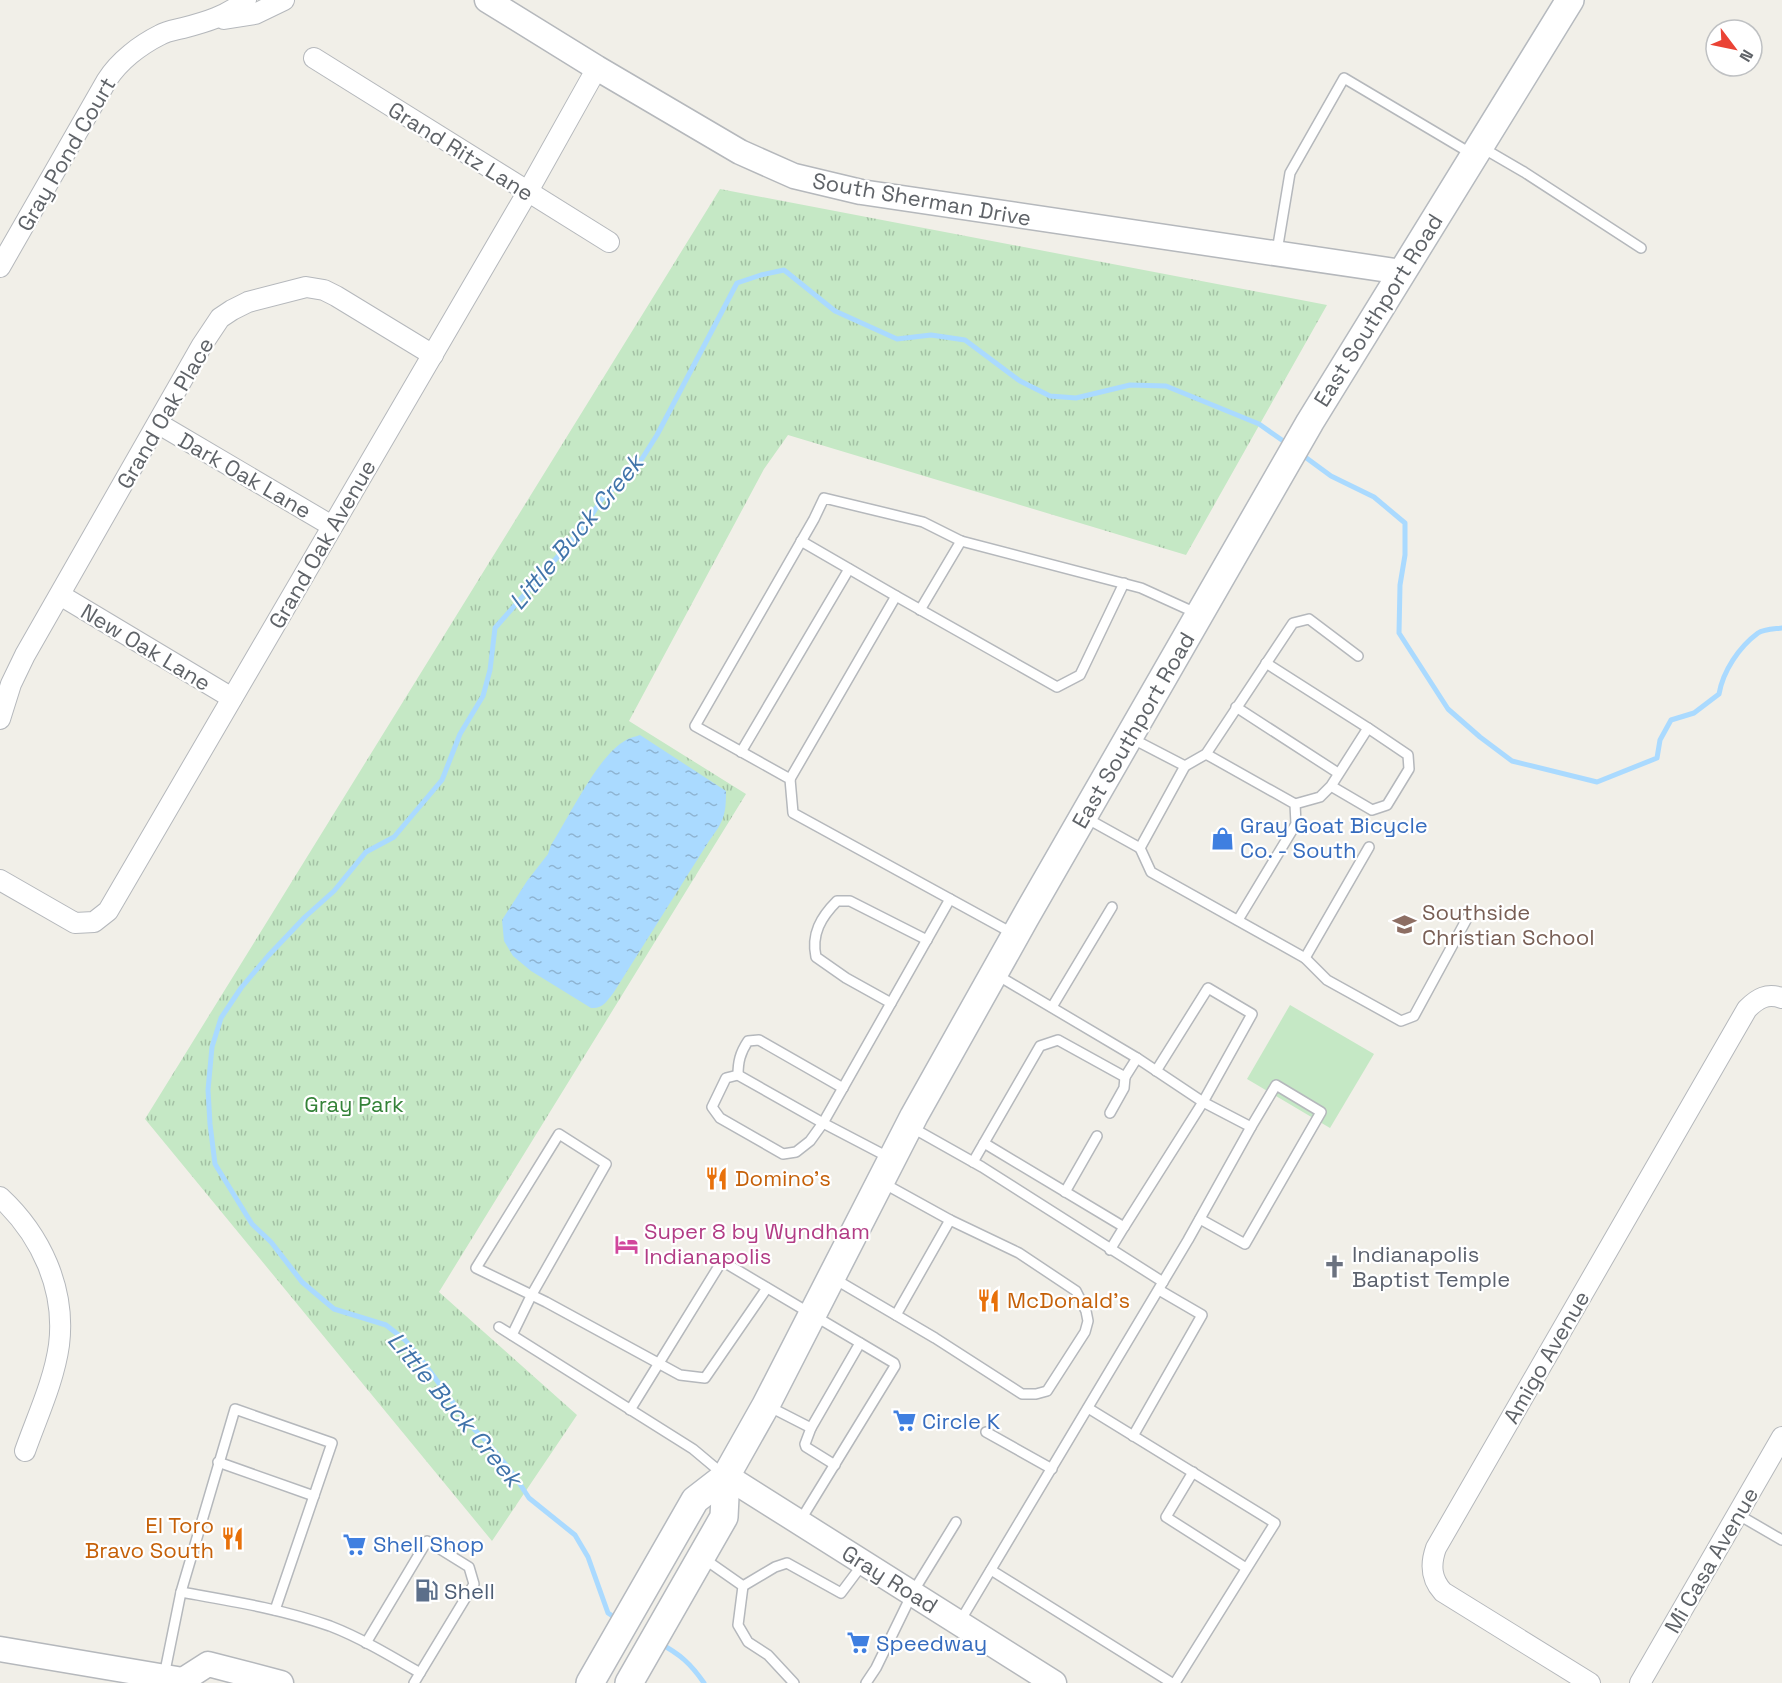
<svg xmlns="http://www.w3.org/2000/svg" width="1782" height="1683" font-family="'Space Grotesk',sans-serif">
  <defs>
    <pattern id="park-tufts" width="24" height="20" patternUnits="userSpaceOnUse" patternTransform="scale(1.5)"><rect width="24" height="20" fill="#c5e8c5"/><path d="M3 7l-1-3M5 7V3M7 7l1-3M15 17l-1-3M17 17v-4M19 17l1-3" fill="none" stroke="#a3c0a4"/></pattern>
    <pattern id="water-ripples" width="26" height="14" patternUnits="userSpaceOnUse" patternTransform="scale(1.5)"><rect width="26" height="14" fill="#aadaff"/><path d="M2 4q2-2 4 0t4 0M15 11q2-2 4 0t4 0" fill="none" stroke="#8eb4d2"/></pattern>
  </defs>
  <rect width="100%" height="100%" fill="#f1efe8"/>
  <polygon fill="url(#park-tufts)" points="720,189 1327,305 1186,555 788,435 764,469 629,721 746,794 439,1292 577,1415 492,1541 145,1119"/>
  <polygon fill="#c5e8c5" points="1290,1005 1374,1054 1330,1128 1247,1079"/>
  <path fill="url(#water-ripples)" d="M640 735 726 791C726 815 724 821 709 841L614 992C607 1001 603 1009 591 1008L531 971 513 956 504 941 502 920 527 881 548 854 551 845C569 817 597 758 623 742 628 738 634 737 640 735Z"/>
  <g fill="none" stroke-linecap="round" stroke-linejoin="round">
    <g stroke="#aadaff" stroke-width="5">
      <path d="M1301 454 1331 476 1374 497 1405 523V555L1400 585 1399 633 1448 709 1480 737 1512 761 1597 782 1657 758 1660 740 1671 720 1694 713 1719 694C1723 671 1739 647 1758 633 1764 629 1775 629 1782 628"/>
      <polyline points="617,1619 608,1613 588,1557 575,1535 529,1498 514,1475 488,1443 468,1423 421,1359 405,1340 386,1325 334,1309 302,1282 271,1242 252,1224 215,1164 210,1124 208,1090 212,1047 221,1018 241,988 268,956 305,917 334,891 366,852 394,837 442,780 460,734 483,696 490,670 495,628 561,553 590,518 601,500 638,465 657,435 737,283 761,275 784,270 835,311 897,339 931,335 965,340 1020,381 1050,396 1076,398 1130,385 1166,386 1259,424 1289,445"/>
      <path d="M659 1643C680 1654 691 1664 704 1683"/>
    </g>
    <defs>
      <g id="service">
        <polyline points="1481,147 1524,172 1641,248"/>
        <polyline points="1277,251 1290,173 1344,78 1472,154"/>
        <polyline points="801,541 896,596"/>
        <polyline points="920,610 961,541"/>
        <polyline points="1266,663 1368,728"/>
        <polyline points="1236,707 1338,773"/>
        <polyline points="1131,738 1185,766 1206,754 1293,623 1309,619 1358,656"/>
        <polyline points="741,752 849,569"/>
        <polyline points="1206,754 1295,804 1296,824 1238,920"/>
        <polyline points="1185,766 1140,848 1151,872 1305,958 1327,980 1401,1021 1414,1016 1470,913"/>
        <polyline points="790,779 896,596 1057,687 1080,675 1124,583"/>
        <polyline points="1295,804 1320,797 1331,786 1368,728 1408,755 1409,769 1387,805 1372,810 1331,786"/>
        <polyline points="1086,818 1140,848"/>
        <polyline points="1012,933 793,813 790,779 695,726 814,519 824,498 923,522 961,541 1141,588 1196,613"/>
        <polyline points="1305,958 1369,847"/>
        <path d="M891 1003 846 978 816 957C811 934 821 917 837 901H850L927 940"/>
        <polyline points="1052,1007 1112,907"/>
        <polygon points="738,1075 823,1123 810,1141 796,1152 783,1154 720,1118 712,1107 726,1078"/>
        <path d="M738 1075C738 1062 740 1053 748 1041L759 1040 843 1088"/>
        <polyline points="1110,1113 1124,1088 1125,1077"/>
        <polyline points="911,1127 982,1167 1163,1282"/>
        <polyline points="984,1143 1124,1227 1110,1250"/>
        <polyline points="890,1158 823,1123 950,899"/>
        <polyline points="973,1162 1040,1046 1058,1040 1125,1077 1137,1058"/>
        <polyline points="1065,1192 1097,1136"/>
        <polyline points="1200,1219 1245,1244 1321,1112 1276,1085 1251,1127"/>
        <polyline points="1124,1227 1203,1102 1252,1014 1208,988 1156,1071"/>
        <polyline points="833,1278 935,1338 1022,1394 1036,1394 1047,1391 1085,1332 1088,1321 1086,1311 1076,1291 1019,1253 950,1220 883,1183"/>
        <polyline points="896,1315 950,1220"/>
        <polyline points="499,1327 693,1449 724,1475"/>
        <polyline points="512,1335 531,1296 606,1164 559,1134 476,1268 546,1302 680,1375 705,1378 767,1288"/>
        <polyline points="768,1406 811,1428 805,1444 806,1447 835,1465"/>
        <polyline points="1088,1408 1275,1523 1175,1683"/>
        <polyline points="630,1410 722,1261 894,1363 895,1366 800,1521"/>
        <polyline points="811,1428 860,1343"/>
        <polyline points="986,1432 1052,1469"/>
        <polyline points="1133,1436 1202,1315 1159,1290"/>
        <polyline points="218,1462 314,1496"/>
        <polyline points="1193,1472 1166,1517 1246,1568"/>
        <polyline points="1737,1514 1782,1540"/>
        <polyline points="703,1558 743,1586 738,1625 748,1642 768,1655 794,1683"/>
        <polyline points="991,1570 1172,1683"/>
        <polyline points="743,1586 775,1567 787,1563 841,1593 862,1565"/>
        <polyline points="181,1592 235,1409 332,1443 275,1610"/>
        <polyline points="959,1623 1188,1240 1251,1127 1203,1102 1137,1058 997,975"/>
        <polyline points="366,1643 427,1541 469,1567 474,1584 420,1673"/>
        <path d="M164 1676 181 1592C231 1601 282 1609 330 1626 361 1638 391 1656 420 1673L414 1683"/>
        <polyline points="866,1683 876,1668 913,1592 956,1522"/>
      </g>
      <g id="minor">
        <polyline points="224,19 255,14 284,0"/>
        <polyline points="314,58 609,242"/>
        <path d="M0 267 107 80C119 61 140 45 160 35 167 31 175 30 183 28 206 22 227 16 246 0"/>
        <polyline points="159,424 332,526"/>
        <polyline points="60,595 232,698"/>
        <polyline points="0,719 11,684 25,655 202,345 220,318 232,310 248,302 306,287 324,290 336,296 433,355"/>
        <polyline points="0,880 75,923 94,922 108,911 527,193 597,68"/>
        <path d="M0 1197C41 1235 66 1289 59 1345 54 1381 37 1417 25 1451"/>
        <path d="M1590 1683 1443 1592C1431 1579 1430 1565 1436 1548L1747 1009C1758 998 1767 993 1782 998"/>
        <polyline points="1640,1683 1782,1437"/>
      </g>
      <g id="tertiary">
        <polyline points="487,0 597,68 740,152 794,176 861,192 1402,272"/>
        <polyline points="726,1476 1054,1683"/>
        <polyline points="0,1649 183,1680 187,1683"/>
        <polyline points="183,1680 208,1664 281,1683"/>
      </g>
      <g id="secondary">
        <polyline points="590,1683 695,1500 726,1476 766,1405 914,1116 1025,918 1310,422 1570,0"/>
        <polyline points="629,1683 724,1517 726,1476"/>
      </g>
    </defs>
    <use href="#service" stroke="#b5b8bc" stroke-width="12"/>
    <use href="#minor" stroke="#b5b8bc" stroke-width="22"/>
    <use href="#tertiary" stroke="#b5b8bc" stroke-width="27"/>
    <use href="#secondary" stroke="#b6babf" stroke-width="30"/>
    <use href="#service" stroke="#fff" stroke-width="9"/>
    <use href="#minor" stroke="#fff" stroke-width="20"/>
    <use href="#tertiary" stroke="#fff" stroke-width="24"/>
    <use href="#secondary" stroke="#fff" stroke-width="27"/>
  </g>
  <defs>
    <symbol id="shop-bare" viewBox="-9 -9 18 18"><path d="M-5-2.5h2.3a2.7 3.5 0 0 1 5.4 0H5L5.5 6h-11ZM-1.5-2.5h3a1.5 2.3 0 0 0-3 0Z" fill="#3f7fe0" stroke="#fff" stroke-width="2.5" paint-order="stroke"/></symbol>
    <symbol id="school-bare" viewBox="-9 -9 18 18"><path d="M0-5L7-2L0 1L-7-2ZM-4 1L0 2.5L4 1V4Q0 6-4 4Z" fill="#8d6e63" stroke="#fff" stroke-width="2.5" paint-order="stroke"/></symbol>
    <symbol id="restaurant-bare" viewBox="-9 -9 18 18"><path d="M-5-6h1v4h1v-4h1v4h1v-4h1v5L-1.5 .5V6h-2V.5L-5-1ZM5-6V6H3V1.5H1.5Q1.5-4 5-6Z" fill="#e8710a" stroke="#fff" stroke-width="2.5" paint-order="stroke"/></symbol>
    <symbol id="hotel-bare" viewBox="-9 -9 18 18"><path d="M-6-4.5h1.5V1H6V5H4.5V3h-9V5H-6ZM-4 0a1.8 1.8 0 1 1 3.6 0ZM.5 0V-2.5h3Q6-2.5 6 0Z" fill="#d1479c" stroke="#fff" stroke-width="2.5" paint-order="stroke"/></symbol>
    <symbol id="church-bare" viewBox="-9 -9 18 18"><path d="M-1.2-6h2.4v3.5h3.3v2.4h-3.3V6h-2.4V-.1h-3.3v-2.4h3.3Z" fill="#6b7280" stroke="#fff" stroke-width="2.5" paint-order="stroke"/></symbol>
    <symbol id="supermarket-bare" viewBox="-9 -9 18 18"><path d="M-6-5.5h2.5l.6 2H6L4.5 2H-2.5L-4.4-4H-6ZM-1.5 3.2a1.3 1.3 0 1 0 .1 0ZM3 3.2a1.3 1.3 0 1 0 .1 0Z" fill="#3f7fe0" stroke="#fff" stroke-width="2.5" paint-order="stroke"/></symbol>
    <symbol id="fuel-bare" viewBox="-9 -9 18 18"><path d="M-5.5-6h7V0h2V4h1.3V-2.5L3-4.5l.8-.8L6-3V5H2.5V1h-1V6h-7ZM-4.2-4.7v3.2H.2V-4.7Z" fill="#5c6f8a" stroke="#fff" stroke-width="2.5" paint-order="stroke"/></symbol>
  </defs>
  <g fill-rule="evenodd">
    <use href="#shop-bare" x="1206" y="822" width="33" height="33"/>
    <use href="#school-bare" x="1388" y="908" width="33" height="33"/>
    <use href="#restaurant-bare" x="700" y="1162" width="33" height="33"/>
    <use href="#hotel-bare" x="610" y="1228" width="33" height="33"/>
    <use href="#church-bare" x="1318" y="1250" width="33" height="33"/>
    <use href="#restaurant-bare" x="972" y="1284" width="33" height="33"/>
    <use href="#supermarket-bare" x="888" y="1404" width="33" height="33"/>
    <use href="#restaurant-bare" x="216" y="1522" width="33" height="33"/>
    <use href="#supermarket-bare" x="338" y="1528" width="33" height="33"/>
    <use href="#fuel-bare" x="410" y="1574" width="33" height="33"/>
    <use href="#supermarket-bare" x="842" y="1626" width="33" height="33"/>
  </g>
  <g text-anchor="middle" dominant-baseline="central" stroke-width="4.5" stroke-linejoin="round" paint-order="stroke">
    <g font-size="22" fill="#5f6368" stroke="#fff">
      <text transform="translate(461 151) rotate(32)">Grand Ritz Lane</text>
      <text transform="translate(66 154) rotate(-60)">Gray Pond Court</text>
      <text transform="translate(922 199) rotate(10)">South Sherman Drive</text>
      <text transform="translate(1378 310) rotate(-58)">East Southport Road</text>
      <text transform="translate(165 413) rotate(-60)">Grand Oak Place</text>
      <text transform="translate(245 475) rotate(30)">Dark Oak Lane</text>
      <text transform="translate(322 544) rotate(-60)">Grand Oak Avenue</text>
      <text transform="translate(146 647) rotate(31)">New Oak Lane</text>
      <text transform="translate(1133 730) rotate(-60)">East Southport Road</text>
      <text transform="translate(1546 1357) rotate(-60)">Amigo Avenue</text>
      <text transform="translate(1711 1560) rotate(-60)">Mi Casa Avenue</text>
      <text transform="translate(890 1579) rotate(32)">Gray Road</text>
    </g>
    <g font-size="22" fill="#366cbe" stroke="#fff" text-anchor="start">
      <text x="1240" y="825">Gray Goat Bicycle<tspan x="1240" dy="25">Co. - South</tspan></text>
      <text x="922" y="1421">Circle K</text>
      <text x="373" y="1544">Shell Shop</text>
      <text x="876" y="1643">Speedway</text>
    </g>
    <g font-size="22" fill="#785e54" stroke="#fff" text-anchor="start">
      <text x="1422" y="912">Southside<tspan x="1422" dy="25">Christian School</tspan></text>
    </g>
    <g font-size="22" fill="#348238" stroke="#fff">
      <text x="354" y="1104">Gray Park</text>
    </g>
    <g font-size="22" fill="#c56008" stroke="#fff" text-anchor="start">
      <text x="735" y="1178">Domino's</text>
      <text x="1007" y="1300">McDonald's</text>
      <text x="214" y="1525" text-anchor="end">El Toro<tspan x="214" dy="25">Bravo South</tspan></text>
    </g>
    <g font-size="22" fill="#b23c85" stroke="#fff" text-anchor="start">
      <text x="644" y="1231">Super 8 by Wyndham<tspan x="644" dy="25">Indianapolis</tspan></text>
    </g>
    <g font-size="22" fill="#5b616d" stroke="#fff" text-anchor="start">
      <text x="1352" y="1254">Indianapolis<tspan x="1352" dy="25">Baptist Temple</tspan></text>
    </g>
    <g font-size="22" fill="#4e5e75" stroke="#fff" text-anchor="start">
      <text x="444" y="1591">Shell</text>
    </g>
    <g font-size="24" font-style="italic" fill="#4174aa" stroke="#fff">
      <text transform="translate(576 532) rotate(-50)">Little Buck Creek</text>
      <text transform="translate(455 1409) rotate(50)">Little Buck Creek</text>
    </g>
  </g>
  <g transform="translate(1734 48) rotate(122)"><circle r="28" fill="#ffffff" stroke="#bfc1c3" stroke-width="1.5"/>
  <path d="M0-4.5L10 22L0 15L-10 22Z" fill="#ea4335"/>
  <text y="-9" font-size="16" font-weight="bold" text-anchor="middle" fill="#5f6368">N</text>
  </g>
</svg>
